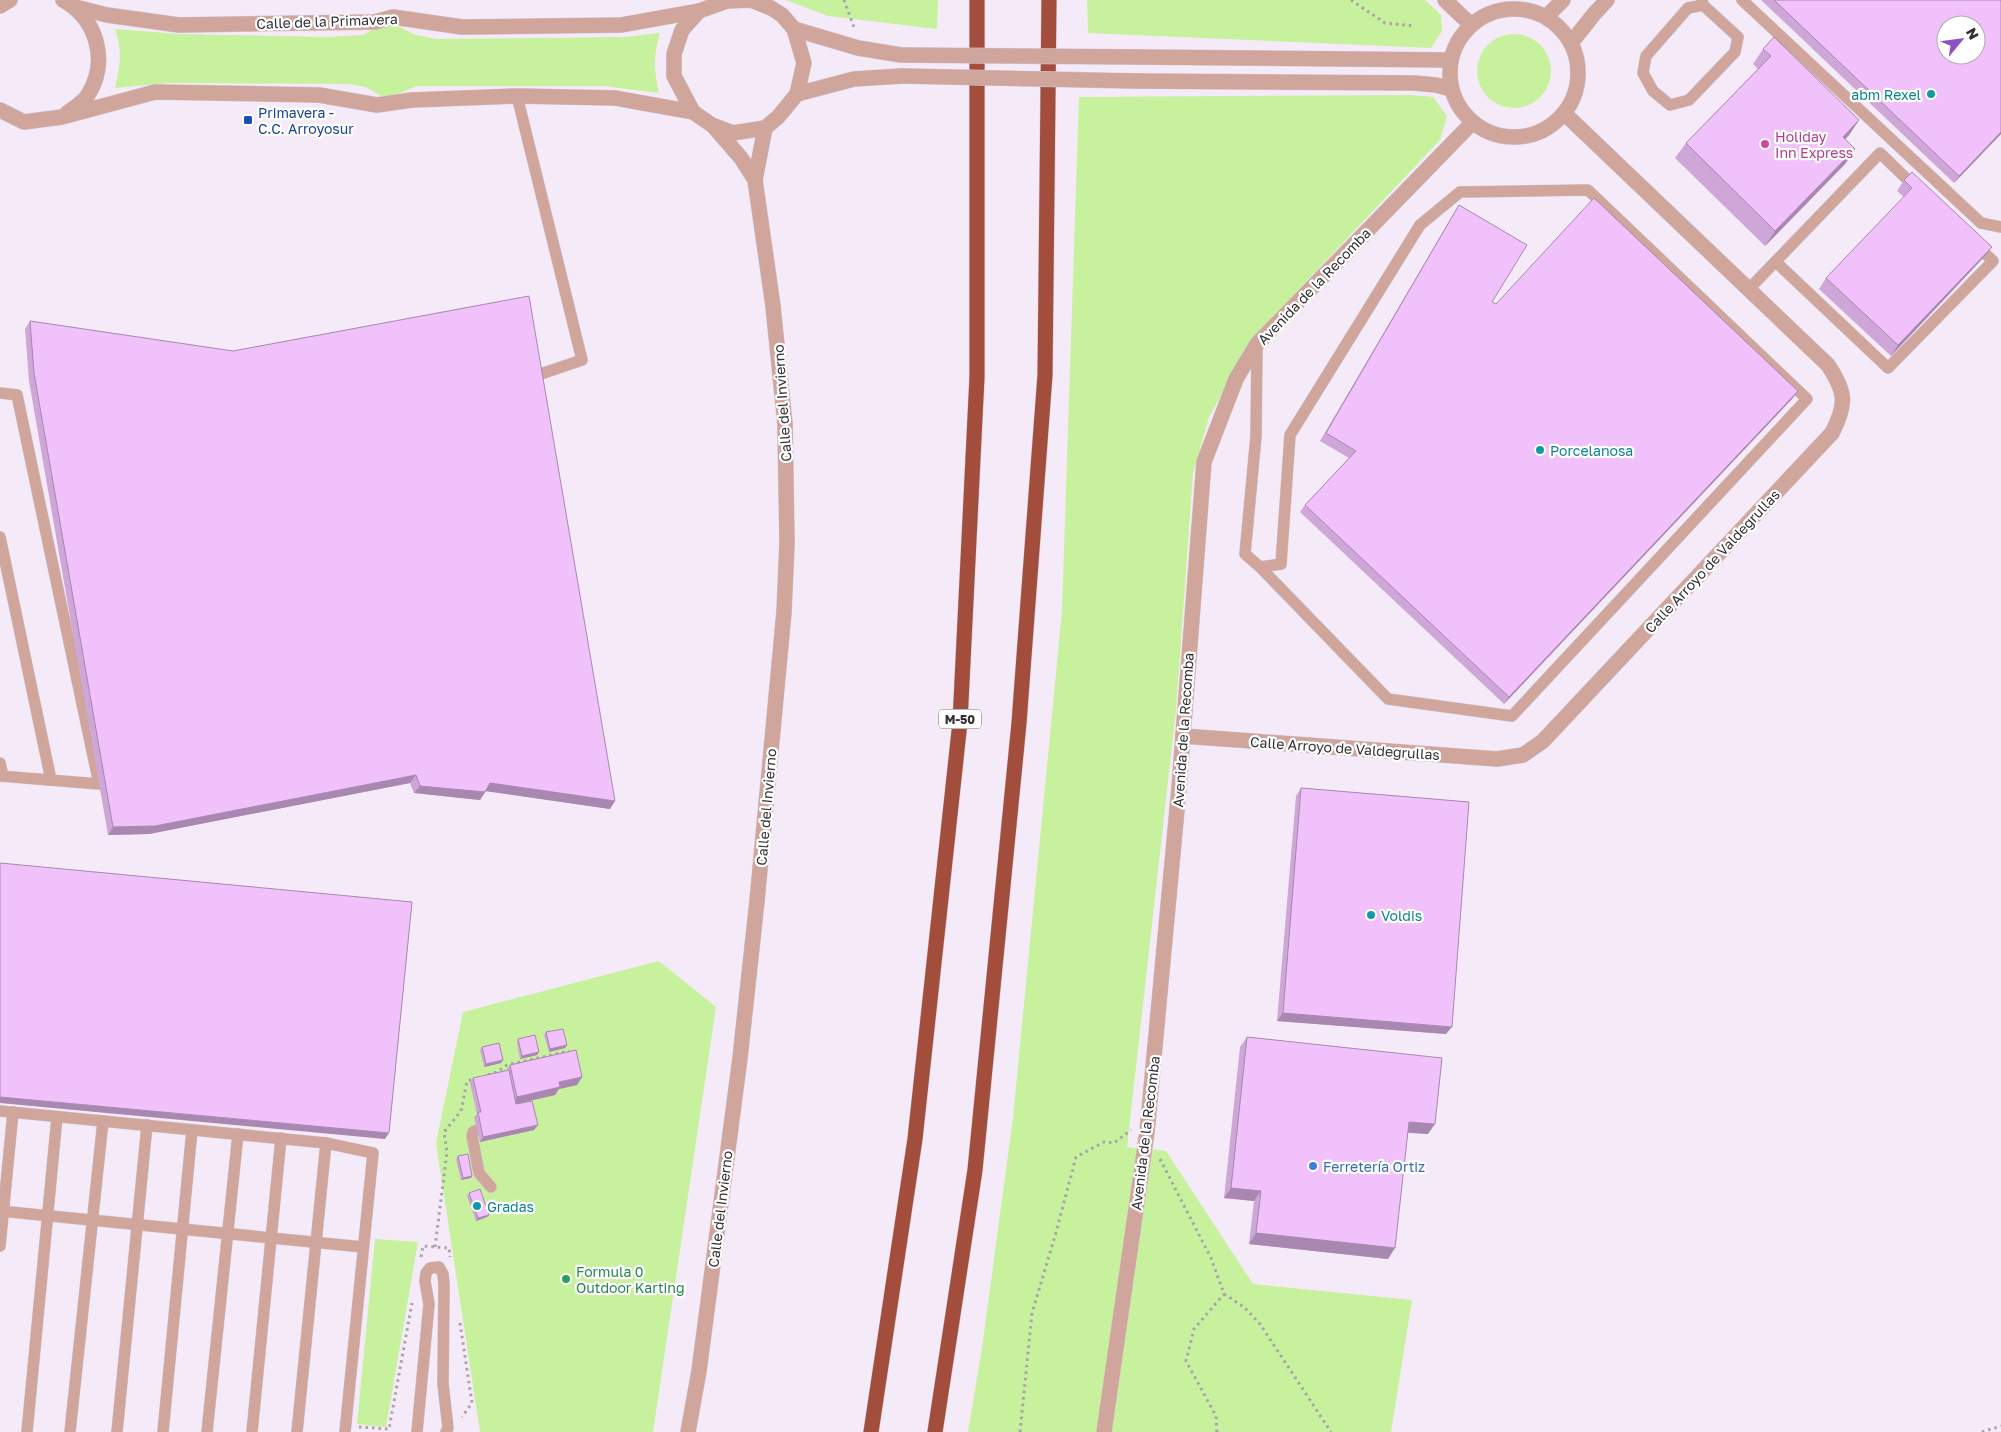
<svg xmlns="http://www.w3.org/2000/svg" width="2001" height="1432" font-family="'Golos Text',sans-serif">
  <rect width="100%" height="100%" fill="#f5ebf8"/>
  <g fill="#c7f19d">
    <polygon points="786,0 938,0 937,29 828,16"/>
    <polygon points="1087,0 1425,0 1441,15 1442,31 1431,48 1088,33"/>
    <path d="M386 25 400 27 413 34 436 39 625 37 660 33C653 57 654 70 659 93L604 86H417L395 95 381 96 366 87 349 84 169 83 115 88C120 65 123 52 115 29L180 34 327 37 363 35 376 28Z"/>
    <circle cx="1514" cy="71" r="37"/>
    <polygon points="1412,95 1433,97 1447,116 1440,140 1254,337 1209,417 1193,473 1176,710 1127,1147 1166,1151 1253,1284 1412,1300 1391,1432 968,1432 982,1348 1013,1118 1062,611 1079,97"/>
    <polygon points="659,961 716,1007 653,1432 480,1432 436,1143 463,1012"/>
    <polygon points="375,1239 418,1242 386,1427 357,1424"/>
  </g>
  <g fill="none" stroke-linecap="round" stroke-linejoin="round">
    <defs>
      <g id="lane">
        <polyline points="1702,0 1703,5 1738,37 1735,52 1689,100 1670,105 1653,91 1643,73 1646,56 1688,8 1703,5"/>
        <polyline points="1742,0 1981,223 2001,227"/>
        <polyline points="517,96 582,360 529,378"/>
        <polyline points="1776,262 1888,368 1993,261 1976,245"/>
        <polyline points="1749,289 1880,153 1916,188"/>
        <polyline points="1257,344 1256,436 1245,554 1260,567 1281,564 1290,435 1420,225 1460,192 1588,190 1807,399 1512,716 1388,699 1260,567"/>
        <polyline points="0,393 17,395 99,784 0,776"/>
        <polyline points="0,537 51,780"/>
        <polyline points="0,763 3,776"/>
        <polyline points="0,1111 326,1143 373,1153 345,1432"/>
        <polyline points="477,1130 473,1132 472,1136 479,1173 491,1187"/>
        <polyline points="0,1211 363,1247"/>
        <polyline points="0,1246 13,1112"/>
        <polyline points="27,1432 57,1117"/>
        <polyline points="70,1432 103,1121"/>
        <polyline points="117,1432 147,1125"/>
        <polyline points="163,1432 192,1130"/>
        <polyline points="207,1432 238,1134"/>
        <polyline points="252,1432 281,1138"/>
        <polyline points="297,1432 326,1143"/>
        <polyline points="417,1432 429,1304 425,1281 426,1273 430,1268 439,1267 443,1274 444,1285 443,1384 448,1428 446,1432"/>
      </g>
      <g id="street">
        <path d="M63 0C97 19 109 61 88 95 84 102 74 108 67 113"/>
        <polygon points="751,0 771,8 782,15 794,29 804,63 797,94 778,117 765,128 733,133 712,125 693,112 674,76 674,54 682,30 699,11 727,1"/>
        <polyline points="1445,0 1471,25"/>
        <polyline points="0,6 10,0"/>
        <polyline points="75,7 107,15 179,25 375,22 393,17 462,27 621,25 699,11"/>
        <circle cx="1514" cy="73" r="64"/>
        <polyline points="1546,17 1563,0"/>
        <polyline points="794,29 858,48 901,55"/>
        <polyline points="1571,43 1594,14 1607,0"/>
        <polyline points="1139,57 1449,60"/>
        <polyline points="1136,81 1414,83 1436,85 1451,89"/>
        <polyline points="797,94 854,79 902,76"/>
        <polyline points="0,110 24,122 62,117 155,92 319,95 377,105 412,100 517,96 615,98 693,112"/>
        <polyline points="715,128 741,158 755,180"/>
        <path d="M1183 736 1497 759 1523 755 1543 741 1832 433C1847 404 1846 392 1828 365L1565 114"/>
        <polyline points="688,1432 699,1371 740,1058 757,901 784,612 787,543 785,424 773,306 755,180 765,128"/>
        <polyline points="1104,1432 1147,1132 1179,788 1204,462 1236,379 1257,344 1472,123"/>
      </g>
      <g id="highway">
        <polyline points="871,1432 915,1139 960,722 977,377 977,0"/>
        <polyline points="935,1432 975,1170 1019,723 1045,375 1049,0"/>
      </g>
    </defs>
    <use href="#lane" stroke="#d2c9d5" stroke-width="12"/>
    <use href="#street" stroke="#d2c9d5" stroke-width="16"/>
    <use href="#highway" stroke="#d2c9d5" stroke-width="16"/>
    <g stroke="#a9a1ab" stroke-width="3" stroke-dasharray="2.5 4" stroke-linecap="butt">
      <polyline points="844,0 855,30"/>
      <polyline points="1351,0 1385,23 1414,26"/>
      <polyline points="488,1075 497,1072 507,1065 569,1051"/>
      <polyline points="1160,1159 1211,1258 1224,1294 1244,1307 1260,1324 1331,1432"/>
      <polyline points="435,1247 447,1152 444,1132 461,1111 467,1081 475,1079"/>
      <polyline points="421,1257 423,1246 449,1248 450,1257"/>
      <polyline points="460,1323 472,1403 462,1417"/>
      <polyline points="359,1427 389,1429 412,1303"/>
      <polyline points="1020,1432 1032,1313 1055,1236 1076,1157 1104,1142 1114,1143 1131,1130"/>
      <polyline points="1217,1432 1216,1416 1186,1361 1194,1329 1224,1294"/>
      <polyline points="1982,1432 2001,1426"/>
    </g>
    <use href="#lane" stroke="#d0a59c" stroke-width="11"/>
    <use href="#street" stroke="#d0a59c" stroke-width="15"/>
    <use href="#highway" stroke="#a34d3c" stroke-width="15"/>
    <defs>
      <g id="street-bridge">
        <polyline points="901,55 1139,57"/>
        <polyline points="902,76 1136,81"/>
      </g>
    </defs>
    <use href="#street-bridge" stroke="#d2c9d5" stroke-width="16" stroke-linecap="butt"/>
    <use href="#street-bridge" stroke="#d0a59c" stroke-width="15"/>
  </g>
  <g fill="#cea6d8">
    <polygon points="1761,0 2001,0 2001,134 1954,183"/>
    <polygon points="1763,49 1859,120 1849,135 1845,139 1855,149 1845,164 1765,246 1675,158 1686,143 1758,69 1753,64"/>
    <polygon points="1904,180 1992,247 1984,257 1891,356 1819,289 1826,278 1904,197 1897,191"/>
    <polygon points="1459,205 1492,302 1496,304 1798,391 1792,399 1504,704 1300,512 1305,505 1349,458 1320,441 1454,213"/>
    <polygon points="30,321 610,809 486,791 480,800 414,793 410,783 149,834 108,835 29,381 25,329"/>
    <polygon points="1301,788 1446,1034 1277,1021 1296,796"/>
    <polygon points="546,1032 567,1045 565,1048 549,1052 544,1035"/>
    <polygon points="1247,1037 1428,1134 1408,1133 1388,1259 1249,1244 1254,1201 1224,1198 1240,1047"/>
    <polygon points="518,1039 539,1052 537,1055 520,1059 517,1042"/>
    <polygon points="482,1047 503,1060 501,1063 484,1067 480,1050"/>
    <polygon points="510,1065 582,1077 577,1085 559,1089 555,1095 516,1104 534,1130 480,1142 474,1117 477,1114 470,1083 473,1078 506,1071"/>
    <polygon points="458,1156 471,1178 461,1180 456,1159"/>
    <polygon points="469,1193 489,1215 487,1217 476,1221 467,1196"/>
  </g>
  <g fill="#a887b0">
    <polygon points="1859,120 1849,135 1833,152 1843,137"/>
    <polygon points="2001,132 2001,134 1954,183 1959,176"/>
    <polygon points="1855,149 1845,164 1765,246 1775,231"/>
    <polygon points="1992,247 1984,257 1891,356 1898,345"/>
    <polygon points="1798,391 1792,399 1504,704 1509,697"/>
    <polygon points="416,775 410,783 149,834 108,835 113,827"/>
    <polygon points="490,783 615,801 610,809 485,791"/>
    <polygon points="420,786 485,792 480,800 414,793"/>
    <polygon points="1283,1013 1452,1027 1446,1034 1277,1021"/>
    <polygon points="567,1045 565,1048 549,1052 550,1049"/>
    <polygon points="539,1052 537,1055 520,1059 522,1056"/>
    <polygon points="503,1060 501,1063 484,1067 486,1064"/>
    <polygon points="582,1077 577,1085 559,1089 555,1095 511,1105 517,1097 559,1082"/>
    <polygon points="0,1097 389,1133 385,1139 0,1103"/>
    <polygon points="1409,1122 1435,1124 1428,1134 1402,1132"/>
    <polygon points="538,1125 534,1130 480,1142 483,1137"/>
    <polygon points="472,1176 471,1178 461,1180 463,1178"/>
    <polygon points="1231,1188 1261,1191 1254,1201 1224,1198"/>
    <polygon points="489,1215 487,1217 476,1221 478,1218"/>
    <polygon points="1256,1233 1395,1248 1388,1259 1249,1244"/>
  </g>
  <g fill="#f0c1fb" stroke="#a887b0" fill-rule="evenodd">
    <path d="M1774 0H2001V132L1959 176ZM1946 25H1976V55H1946Z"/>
    <polygon points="1774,37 1859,120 1843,137 1855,149 1775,231 1686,143 1771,56 1763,49"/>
    <polygon points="1912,172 1992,247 1898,345 1826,278 1912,188 1904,180"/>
    <polygon points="1594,198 1798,391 1509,697 1305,505 1356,451 1326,433 1459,205 1527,245 1492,302 1496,304"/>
    <polygon points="529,296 615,801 490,783 485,792 420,786 416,775 155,826 113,827 34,373 30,321 233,351"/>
    <polygon points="1301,788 1469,802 1452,1027 1283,1013"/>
    <polygon points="0,863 412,902 389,1133 0,1097"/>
    <polygon points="563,1029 567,1045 550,1049 546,1032"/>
    <polygon points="535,1035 539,1052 522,1056 518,1039"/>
    <polygon points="1247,1037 1442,1058 1435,1124 1409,1122 1395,1248 1256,1233 1261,1191 1231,1188"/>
    <polygon points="499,1043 503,1060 486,1064 482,1047"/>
    <polygon points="576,1050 582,1077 559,1082 560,1087 517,1097 510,1065"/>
    <polygon points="509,1070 516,1104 532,1101 538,1125 483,1137 478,1112 481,1112 473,1078"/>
    <polygon points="468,1154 472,1176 463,1178 458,1156"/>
    <polygon points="480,1189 489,1215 478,1218 469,1193"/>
  </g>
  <g fill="#0f9aa8" stroke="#fff" stroke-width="2">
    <circle cx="1931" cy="94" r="5"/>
    <circle cx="1540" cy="450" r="5"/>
    <circle cx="1371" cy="915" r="5"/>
    <circle cx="477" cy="1206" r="5"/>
  </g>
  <rect fill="#1a4fb4" stroke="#fff" stroke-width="2" x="243" y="115" width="10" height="10" rx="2.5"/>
  <circle fill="#d1479c" stroke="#fff" stroke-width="2" cx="1765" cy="144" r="5"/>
  <circle fill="#3f7fe0" stroke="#fff" stroke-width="2" cx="1313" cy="1166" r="5"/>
  <circle fill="#2e9e5b" stroke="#fff" stroke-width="2" cx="566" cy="1279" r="5"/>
  <g text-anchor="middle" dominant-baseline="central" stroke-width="4.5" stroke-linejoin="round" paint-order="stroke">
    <rect fill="#fff" stroke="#706d71" stroke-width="1" x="939" y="709.5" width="42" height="19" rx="4"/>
    <g font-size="12" font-weight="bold" fill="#332f34">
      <text x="960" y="719">M-50</text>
    </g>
    <g font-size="14" fill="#332f34" stroke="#fff">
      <text transform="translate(327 21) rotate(-2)">Calle de la Primavera</text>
      <text transform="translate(1314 286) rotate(-46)">Avenida de la Recomba</text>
      <text transform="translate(782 403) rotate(-94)">Calle del Invierno</text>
      <text transform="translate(1712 561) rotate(-47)">Calle Arroyo de Valdegrullas</text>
      <text transform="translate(1183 730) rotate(-86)">Avenida de la Recomba</text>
      <text transform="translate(1345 748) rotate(4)">Calle Arroyo de Valdegrullas</text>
      <text transform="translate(766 807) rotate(-85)">Calle del Invierno</text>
      <text transform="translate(1145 1133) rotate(-83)">Avenida de la Recomba</text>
      <text transform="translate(720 1209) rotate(-83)">Calle del Invierno</text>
    </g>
    <g font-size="14" fill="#0d838f" stroke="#fff" text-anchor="start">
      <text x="1921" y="94" text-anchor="end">abm Rexel</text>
      <text x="1550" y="450">Porcelanosa</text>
      <text x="1381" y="915">Voldis</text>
      <text x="487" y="1206">Gradas</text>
    </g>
    <g font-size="14" fill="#164399" stroke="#fff" text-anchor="start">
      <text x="258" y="112">Primavera -<tspan x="258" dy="16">C.C. Arroyosur</tspan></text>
    </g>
    <g font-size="14" fill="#b23c85" stroke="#fff" text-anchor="start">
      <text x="1775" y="136">Holiday<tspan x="1775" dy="16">Inn Express</tspan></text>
    </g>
    <g font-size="14" fill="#366cbe" stroke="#fff" text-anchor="start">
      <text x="1323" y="1166">Ferretería Ortiz</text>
    </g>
    <g font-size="14" fill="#27864d" stroke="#fff" text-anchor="start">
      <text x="576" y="1271">Formula 0<tspan x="576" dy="16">Outdoor Karting</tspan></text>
    </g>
  </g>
  <g transform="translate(1961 40) rotate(61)"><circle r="24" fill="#ffffff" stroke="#adacae"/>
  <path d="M0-4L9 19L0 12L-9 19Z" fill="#8e4fc4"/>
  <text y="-8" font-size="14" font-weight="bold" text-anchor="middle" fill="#332f34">N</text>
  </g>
</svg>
